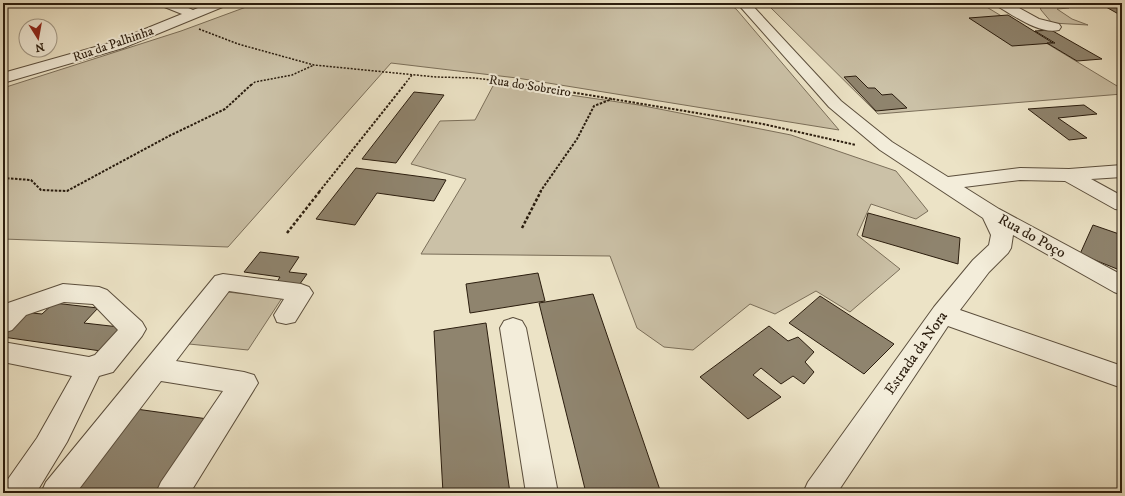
<svg xmlns="http://www.w3.org/2000/svg" width="1125" height="496" font-family="'IM FELL DW Pica',serif">
  <rect width="100%" height="100%" fill="#ece3c6"/>
  <filter id="stains"><feTurbulence type="fractalNoise" baseFrequency=".005" numOctaves="4"/><feColorMatrix values="0 0 0 0 .2 0 0 0 0 .09 0 0 0 0 .02 0 0 0 .5 -.17"/></filter>
  <radialGradient id="worn" r=".72"><stop offset=".6" stop-color="#630" stop-opacity="0"/><stop offset="1" stop-color="#630" stop-opacity=".3"/></radialGradient>
  <g fill="#cbc1a7" stroke="#7b6f5a">
    <polygon points="257,3 729,3 737,10 839,130 517,78 391,63 228,247 3,239 3,88 181,31"/>
    <polygon points="766,3 980,3 1122,89 1122,94 878,114"/>
    <path d="M1042 3C1052 3 1060 3 1069 8L1057 9 1072 19 1088 25 1052 23 1041 10 1039 4Z"/>
    <polygon points="494,84 639,105 791,135 896,171 928,211 916,219 871,204 857,235 900,269 850,312 816,291 775,314 750,304 693,350 664,347 637,328 610,256 421,254 466,179 411,164 440,121 475,120"/>
    <polygon points="227,292 282,298 248,350 189,344"/>
  </g>
  <g fill="#8f846e" stroke="#2b1d0e">
    <polygon points="1099,3 1122,3 1122,16"/>
    <polygon points="1008,15 1053,43 1012,46 969,18"/>
    <polygon points="1051,30 1102,59 1077,61 1047,43 1055,43 1035,31"/>
    <polygon points="856,76 868,88 875,88 882,95 892,94 907,108 876,111 844,77"/>
    <polygon points="414,92 444,95 396,163 362,159"/>
    <polygon points="1084,105 1097,114 1058,118 1087,138 1069,140 1028,109"/>
    <polygon points="356,168 446,180 434,201 377,193 355,225 316,219"/>
    <polygon points="868,213 960,238 958,264 862,236"/>
    <polygon points="1093,225 1122,235 1122,271 1080,254"/>
    <polygon points="260,252 299,257 289,272 307,274 297,288 275,285 280,277 244,272"/>
    <polygon points="538,273 545,301 470,313 466,284"/>
    <polygon points="593,294 661,493 586,493 539,303"/>
    <polygon points="820,296 894,344 864,374 789,323"/>
    <polygon points="54,303 98,308 84,323 128,328 108,352 3,337 3,330 22,312 42,314"/>
    <polygon points="486,323 510,493 443,493 434,331"/>
    <polygon points="769,326 788,341 798,337 814,352 805,362 814,372 804,384 793,376 781,384 761,368 753,375 781,397 748,419 700,377"/>
    <polygon points="136,409 215,420 168,493 72,493"/>
  </g>
  <g fill="none" stroke-linecap="round" stroke-linejoin="round">
    <defs>
      <g id="minor">
        <polygon points="160,3 177,3 193,10 210,3 227,3 225,6 123,48 3,83 3,73 113,42 182,14 162,6"/>
        <polygon points="737,3 750,3 841,101 892,142 948,177 1020,168 1069,169 1122,165 1122,177 1091,179 1122,196 1122,210 1115,209 1065,181 1020,180 964,187 999,209 1122,275 1122,295 1114,292 1013,235 1011,248 1008,253 989,272 960,310 1122,366 1122,388 948,326 837,493 803,493 808,482 934,307 973,260 989,245 991,235 983,218 880,150 829,107"/>
        <path d="M995 3H1010L1039 19 1059 24 1061 27 1059 30C1040 35 1013 15 997 6Z"/>
        <polygon points="223,274 301,284 309,287 313,293 295,322 286,324 277,322 274,315 284,299 229,291 176,361 244,372 254,375 258,383 190,493 156,493 161,482 223,391 161,381 76,493 41,493 46,482 215,276"/>
        <polygon points="63,284 99,287 107,290 142,322 146,329 142,336 113,372 99,376 67,442 36,493 3,493 6,482 37,438 72,376 3,362 3,342 89,357 95,355 118,330 93,304 64,302 26,315 12,330 3,333 3,308 8,303"/>
        <polygon points="513,318 522,321 526,328 558,493 526,493 500,328 504,321"/>
      </g>
    </defs>
    <use href="#minor" stroke="#5b4e3c" stroke-width="2"/>
    <g stroke="#2b1d0e" stroke-width="1.5" stroke-dasharray="2 1.5" stroke-linecap="butt">
      <polyline points="199,29 238,44 314,65 436,77 475,78 528,85"/>
      <polyline points="251,85 255,82 292,75 314,65"/>
      <polyline points="404,85 412,75"/>
    </g>
    <g stroke="#2b1d0e" stroke-width="2" stroke-dasharray="2.5 1.5" stroke-linecap="butt">
      <polyline points="522,84 763,124 856,145"/>
      <polyline points="3,178 31,180 41,190 67,191 169,136 225,109 252,84"/>
      <polyline points="319,192 405,84"/>
      <polyline points="540,192 577,139 594,106 612,99"/>
    </g>
    <g stroke="#2b1d0e" stroke-width="2.5" stroke-dasharray="3 2" stroke-linecap="butt">
      <polyline points="522,228 541,191"/>
      <polyline points="287,233 320,191"/>
    </g>
    <use href="#minor" fill="#f3edda" fill-rule="evenodd"/>
  </g>
  <g text-anchor="middle" dominant-baseline="central" stroke-width="4" stroke-linejoin="round" paint-order="stroke">
    <g font-size="13" fill="#2b1d0e" stroke="#f3edda">
      <text transform="translate(113 44) rotate(-19)">Rua da Palhinha</text>
      <text transform="translate(530 86) rotate(9)">Rua do Sobreiro</text>
    </g>
    <g font-size="15" fill="#2b1d0e" stroke="#f3edda">
      <text transform="translate(1032 236) rotate(29)">Rua do Poço</text>
      <text transform="translate(916 353) rotate(-55)">Estrada da Nora</text>
    </g>
  </g>
  <rect width="1125" height="496" fill="none" stroke="#ece3c6" stroke-width="16"/>
  <rect x="4" y="4" width="1117" height="488" fill="none" stroke="#2b1d0e" stroke-width="2"/>
  <rect x="8" y="8" width="1109" height="480" fill="none" stroke="#2b1d0e"/>
  <g transform="translate(38 38) rotate(169)"><circle r="19" fill="#f3edda" stroke="#a39a88"/>
  <path d="M0-3L7 15L0 10L-7 15Z" fill="#8f2418"/>
  <text y="-6" font-size="11" font-weight="bold" text-anchor="middle" fill="#2b1d0e">N</text>
  </g>
  <rect width="100%" height="100%" filter="url(#stains)"/>
  <rect width="100%" height="100%" fill="url(#worn)"/>
</svg>
